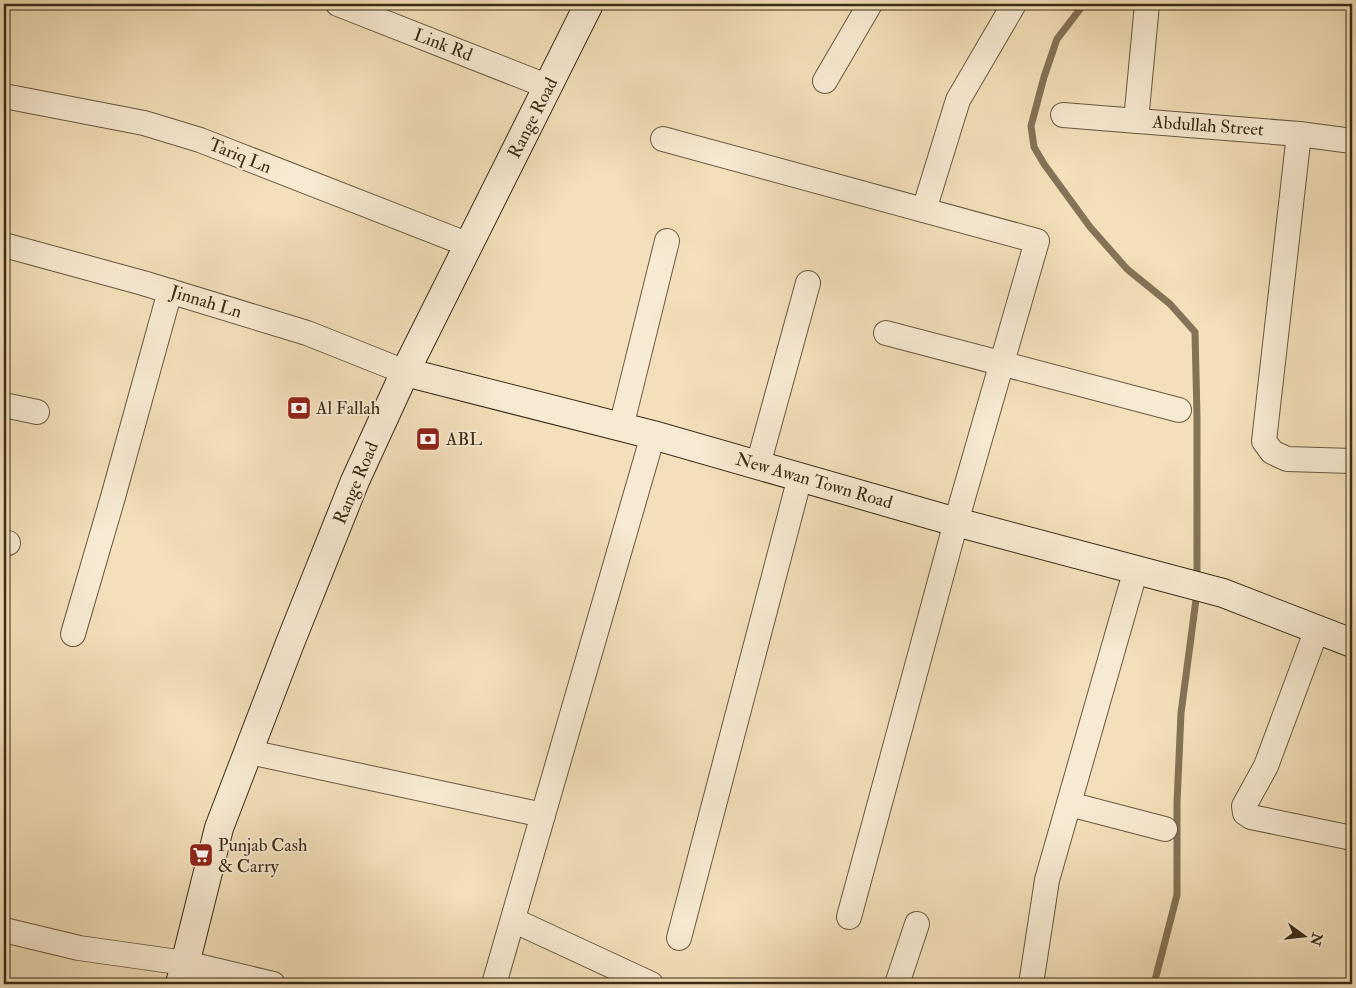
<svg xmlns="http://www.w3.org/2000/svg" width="1356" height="988" font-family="'IM FELL Double Pica',serif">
  <rect width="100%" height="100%" fill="#f3dfb9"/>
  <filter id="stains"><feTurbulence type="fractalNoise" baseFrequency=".004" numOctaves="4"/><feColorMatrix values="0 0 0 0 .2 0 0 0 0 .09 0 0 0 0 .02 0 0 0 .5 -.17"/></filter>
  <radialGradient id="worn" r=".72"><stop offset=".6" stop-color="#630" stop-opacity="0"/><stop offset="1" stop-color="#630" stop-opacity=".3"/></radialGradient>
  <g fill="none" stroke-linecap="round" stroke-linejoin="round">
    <g stroke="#847357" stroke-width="7">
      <polyline points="1084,4 1057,39 1044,77 1031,126 1034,147 1044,164 1090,227 1127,269 1170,304 1195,332 1197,416 1197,581"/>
      <polyline points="1154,984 1177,895 1177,803 1181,713 1197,592"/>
    </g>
    <defs>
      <g id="street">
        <polyline points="338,4 549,87"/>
        <polyline points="825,81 870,4"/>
        <polyline points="4,96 144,123 200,140 469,245"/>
        <polyline points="1063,115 1299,134 1352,141"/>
        <polyline points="1136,121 1147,4"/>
        <polyline points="1299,134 1264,441 1272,452 1287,459 1352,461"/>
        <polyline points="663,139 1037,241 956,522 849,917"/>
        <polyline points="924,210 958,100 1014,4"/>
        <polyline points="4,245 143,283 307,333 405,372"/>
        <polyline points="886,333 1179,410"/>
        <polyline points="4,405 37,412"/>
        <polyline points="621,427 667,241"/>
        <polyline points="758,465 808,283"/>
        <polyline points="4,542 8,543"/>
        <polyline points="1317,629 1266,766 1244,806 1245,813 1251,817 1352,838"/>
        <polyline points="73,634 113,497 170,291"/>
        <polyline points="249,752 543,815"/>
        <polyline points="1069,804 1165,829"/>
        <polyline points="513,920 651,984"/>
        <polyline points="4,930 79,948 185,963 273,984"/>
        <polyline points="679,938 800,477"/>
        <polyline points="494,984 653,435"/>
        <polyline points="897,984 917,924"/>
        <polyline points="1031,984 1047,880 1136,569"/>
      </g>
      <g id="secondary">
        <polyline points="405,372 653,435 956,522 1223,593 1352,643"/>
        <polyline points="180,984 219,828 290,643 355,481 405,372 589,4"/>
      </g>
    </defs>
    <use href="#street" stroke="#695940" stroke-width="26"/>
    <use href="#secondary" stroke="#3b2c17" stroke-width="30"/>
    <use href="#street" stroke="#f7ead2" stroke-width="24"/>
    <use href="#secondary" stroke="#f7ead2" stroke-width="28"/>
  </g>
  <defs>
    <symbol id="bank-square" viewBox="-11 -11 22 22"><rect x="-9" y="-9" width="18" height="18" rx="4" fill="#8f2418" stroke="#f7ead2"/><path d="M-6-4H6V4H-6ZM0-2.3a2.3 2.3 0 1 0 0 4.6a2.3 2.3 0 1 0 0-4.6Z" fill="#fff"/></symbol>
    <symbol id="supermarket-square" viewBox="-11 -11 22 22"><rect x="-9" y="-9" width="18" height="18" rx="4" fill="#8f2418" stroke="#f7ead2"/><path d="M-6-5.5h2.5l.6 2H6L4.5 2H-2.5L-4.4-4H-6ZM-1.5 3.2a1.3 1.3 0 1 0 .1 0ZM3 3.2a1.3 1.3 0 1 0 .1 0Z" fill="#fff"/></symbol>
  </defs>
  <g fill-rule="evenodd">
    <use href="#bank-square" x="285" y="394" width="28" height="28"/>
    <use href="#bank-square" x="414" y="425" width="28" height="28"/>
    <use href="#supermarket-square" x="187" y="841" width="28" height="28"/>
  </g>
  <g text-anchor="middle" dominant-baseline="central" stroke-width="4" stroke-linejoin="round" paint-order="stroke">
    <g font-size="18" fill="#3b2c17" stroke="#f7ead2">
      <text transform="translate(443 45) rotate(21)">Link Rd</text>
      <text transform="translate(533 118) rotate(-63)">Range Road</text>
      <text transform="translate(1208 126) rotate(4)">Abdullah Street</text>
      <text transform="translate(240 156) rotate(22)">Tariq Ln</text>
      <text transform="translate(206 302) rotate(17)">Jinnah Ln</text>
      <text transform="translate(814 481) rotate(16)">New Awan Town Road</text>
      <text transform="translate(356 483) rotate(-67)">Range Road</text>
    </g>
    <g font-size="18" fill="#3b2c17" stroke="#f7ead2" text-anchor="start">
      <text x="316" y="408">Al Fallah</text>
      <text x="446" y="439">ABL</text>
      <text x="218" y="845">Punjab Cash<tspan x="218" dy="21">&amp; Carry</tspan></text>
    </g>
  </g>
  <rect width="1356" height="988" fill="none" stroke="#f3dfb9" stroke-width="20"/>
  <rect x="5" y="5" width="1346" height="978" fill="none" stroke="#3b2c17" stroke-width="2.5"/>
  <rect x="10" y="10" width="1336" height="968" fill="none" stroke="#3b2c17"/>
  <g transform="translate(1304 936) rotate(105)" stroke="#f7ead2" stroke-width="4" paint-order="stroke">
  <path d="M0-4L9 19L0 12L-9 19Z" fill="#3b2c17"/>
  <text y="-8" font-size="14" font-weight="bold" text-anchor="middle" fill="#3b2c17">N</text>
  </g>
  <rect width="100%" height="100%" filter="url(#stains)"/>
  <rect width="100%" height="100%" fill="url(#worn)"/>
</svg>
